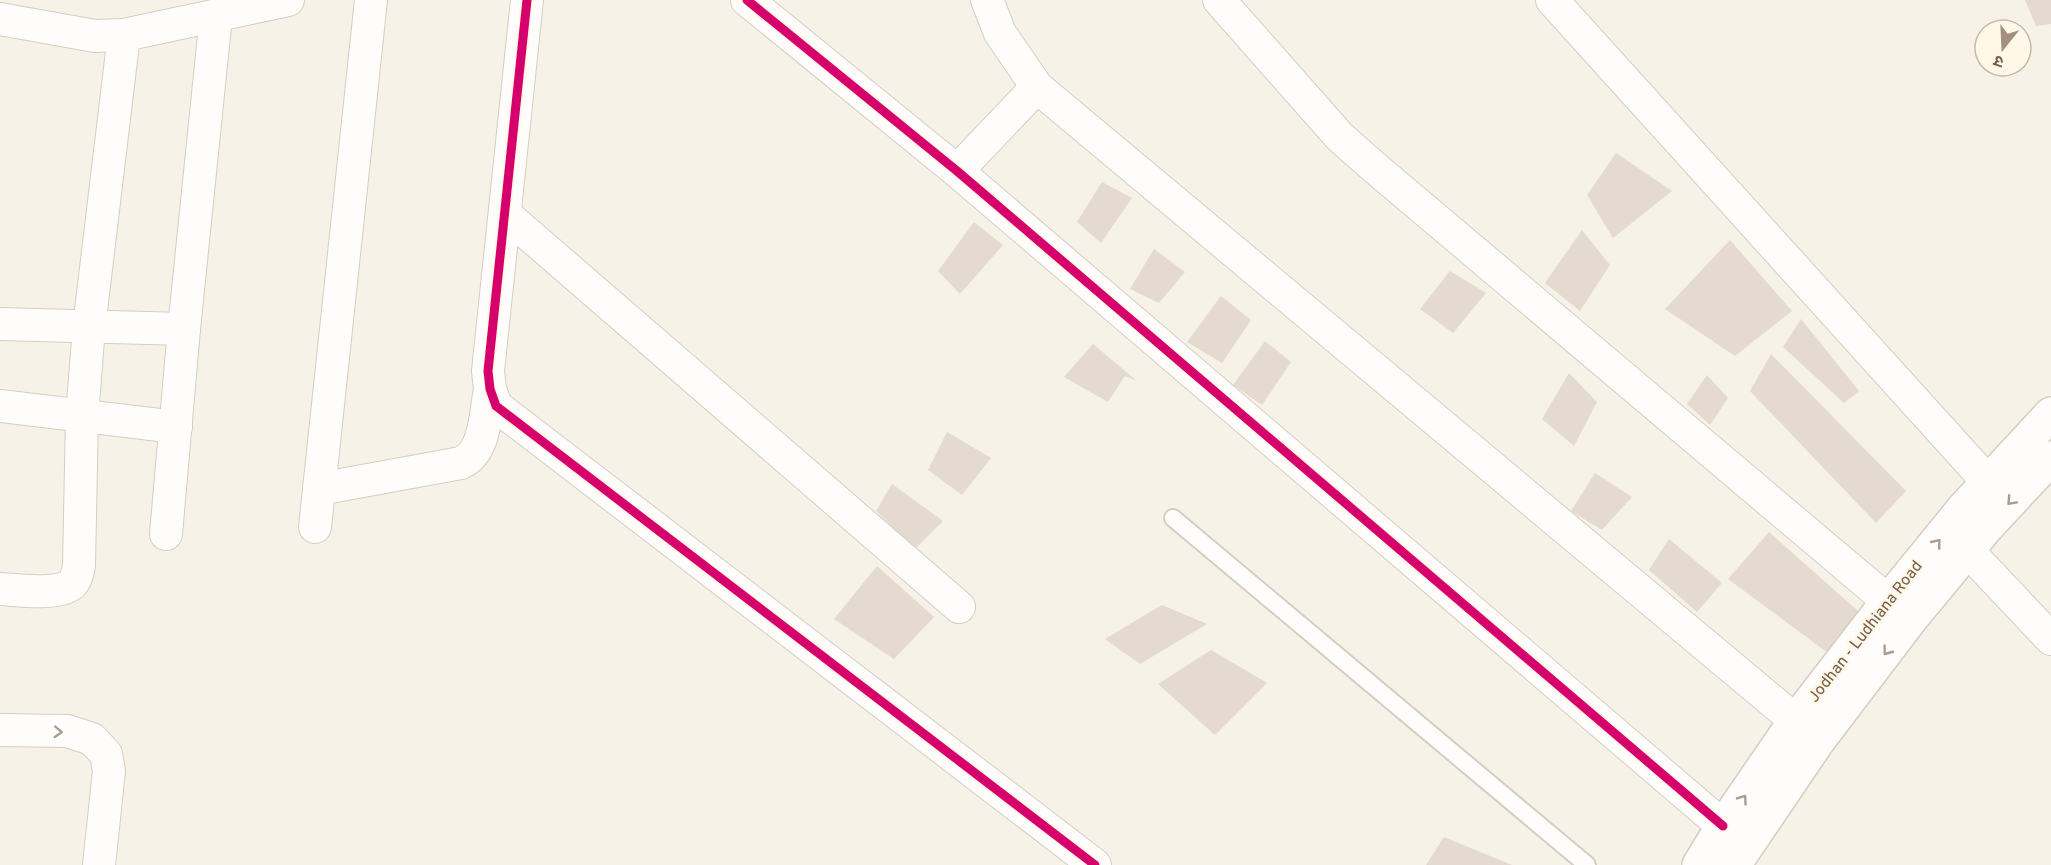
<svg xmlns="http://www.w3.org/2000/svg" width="2051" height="865" font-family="Overpass,'Noto Sans Devanagari',sans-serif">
  <rect width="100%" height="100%" fill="#f7f2e7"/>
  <g fill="#e4dacf">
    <polygon points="2025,0 2051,0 2051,24 2036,26"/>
    <polygon points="1616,153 1672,191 1613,238 1587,195"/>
    <polygon points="1102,182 1132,198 1101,243 1077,222"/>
    <polygon points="974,222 1003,245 960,294 938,271"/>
    <polygon points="1582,230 1610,265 1580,311 1545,283"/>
    <polygon points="1730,240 1792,311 1735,356 1665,309"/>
    <polygon points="1154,249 1185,272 1159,303 1130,289"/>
    <polygon points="1450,271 1486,293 1453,333 1420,309"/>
    <polygon points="1221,296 1251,320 1222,363 1187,342"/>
    <polygon points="1801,319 1859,391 1844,403 1783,347"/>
    <polygon points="1265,341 1291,362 1262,405 1233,385"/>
    <polygon points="1093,344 1137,381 1125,376 1108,402 1064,377"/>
    <polygon points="1771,354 1906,491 1876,523 1750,391"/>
    <polygon points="1569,373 1597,402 1574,446 1542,419"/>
    <polygon points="1707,375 1728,398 1710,425 1687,404"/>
    <polygon points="947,432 991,458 962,495 928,470"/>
    <polygon points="1595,473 1632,497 1602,530 1571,511"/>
    <polygon points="892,484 943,521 915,549 876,511"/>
    <polygon points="1769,532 1858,611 1828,653 1728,579"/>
    <polygon points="1669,539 1722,583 1697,612 1649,570"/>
    <polygon points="877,566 934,617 894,659 834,619"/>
    <polygon points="1162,605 1207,624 1140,664 1105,639"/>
    <polygon points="1211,650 1267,683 1215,735 1158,684"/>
    <polygon points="1444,837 1512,865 1426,865"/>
  </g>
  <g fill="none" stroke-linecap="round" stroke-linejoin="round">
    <defs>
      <polyline id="service" points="1173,518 1587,865"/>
      <g id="minor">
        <polyline points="527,0 488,371 490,389 496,406 1095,865"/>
        <polyline points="747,0 957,171 1723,826"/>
        <polyline points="987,0 1000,33 1037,87 1796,721"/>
        <polyline points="1219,0 1340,137 1374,167 1888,601"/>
        <polyline points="1552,0 1988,482"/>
        <polyline points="0,19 95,36 124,35 288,0"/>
        <polyline points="957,171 1037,87"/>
        <polyline points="505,214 959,607"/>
        <polyline points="0,324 184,329"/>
        <polyline points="0,406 176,427"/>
        <path d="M319 489 461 463C486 452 485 414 490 389"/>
        <polyline points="315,527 371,0"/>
        <polyline points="166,534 184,329 216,16"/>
        <polyline points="1968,551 2051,639"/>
        <path d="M0 589C17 590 54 595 69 586 76 582 78 573 79 565L82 416 89 327 124 35"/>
        <polyline points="0,730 67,731 92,739 106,754 109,771 99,865"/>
      </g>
      <g id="tertiary">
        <polyline points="1699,865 1721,829 1793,724 1888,601 1963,509 2051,414"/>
        <polyline points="1734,865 1818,741 1910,620 1986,528 2051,458"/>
      </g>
    </defs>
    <use href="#service" stroke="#d6cdc2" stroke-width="20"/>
    <use href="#minor" stroke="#d6cdc2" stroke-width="34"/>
    <use href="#tertiary" stroke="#d6cdc2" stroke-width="36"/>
    <use href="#service" stroke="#fefdfb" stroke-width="16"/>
    <use href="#minor" stroke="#fefdfb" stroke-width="32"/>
    <use href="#tertiary" stroke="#fefdfb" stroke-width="33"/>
    <defs>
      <g id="cycleway">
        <polyline points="527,0 488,371 490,389 496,406 1095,865"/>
        <polyline points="747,0 957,171 1723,826"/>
      </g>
    </defs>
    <use href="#cycleway" stroke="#fff8e8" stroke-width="13"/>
    <use href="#cycleway" stroke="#d6006c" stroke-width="9"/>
  </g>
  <defs><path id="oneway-chevron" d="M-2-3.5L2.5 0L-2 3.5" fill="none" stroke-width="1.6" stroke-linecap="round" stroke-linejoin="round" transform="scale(1.5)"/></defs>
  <g stroke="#ad9c8e">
    <use href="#oneway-chevron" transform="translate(2011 501) rotate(133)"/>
    <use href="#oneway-chevron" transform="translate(1937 543) rotate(-51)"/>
    <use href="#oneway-chevron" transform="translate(1887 651) rotate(127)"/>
    <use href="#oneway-chevron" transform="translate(58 732) rotate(3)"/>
    <use href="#oneway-chevron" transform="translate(1743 799) rotate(-55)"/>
  </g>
  <g text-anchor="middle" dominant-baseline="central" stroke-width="5" stroke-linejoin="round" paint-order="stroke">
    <g font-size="16" fill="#775b45" stroke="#fff8e8">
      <text transform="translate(1866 632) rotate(-52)">Jodhan - Ludhiana Road</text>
    </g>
  </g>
  <g transform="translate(2003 48) rotate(198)"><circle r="28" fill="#fff8e8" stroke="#c9b9a7" stroke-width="1.5"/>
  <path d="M0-4.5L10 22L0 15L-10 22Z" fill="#a4907e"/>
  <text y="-9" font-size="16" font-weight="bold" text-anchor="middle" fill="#775b45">उ</text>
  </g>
</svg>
